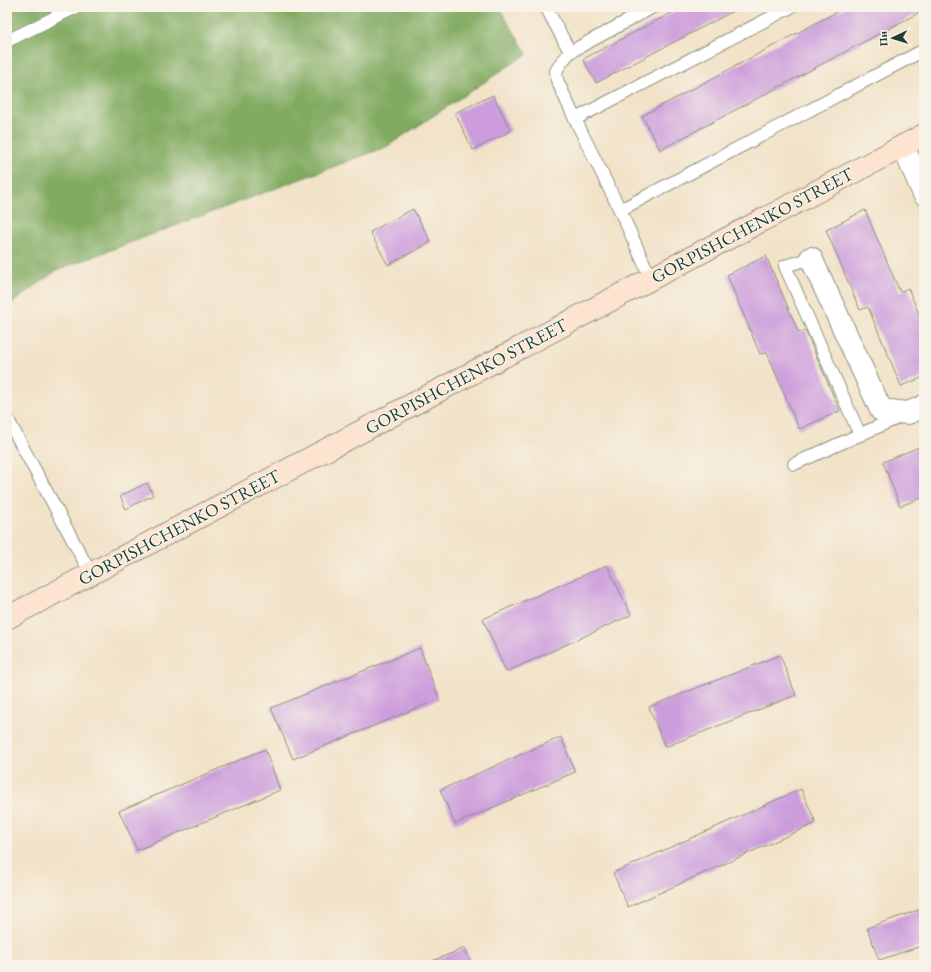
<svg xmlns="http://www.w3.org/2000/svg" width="931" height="972" font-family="'EB Garamond',serif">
  <rect width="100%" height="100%" fill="#f7f3e8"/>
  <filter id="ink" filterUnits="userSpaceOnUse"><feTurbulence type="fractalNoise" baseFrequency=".025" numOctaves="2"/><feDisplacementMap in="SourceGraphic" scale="8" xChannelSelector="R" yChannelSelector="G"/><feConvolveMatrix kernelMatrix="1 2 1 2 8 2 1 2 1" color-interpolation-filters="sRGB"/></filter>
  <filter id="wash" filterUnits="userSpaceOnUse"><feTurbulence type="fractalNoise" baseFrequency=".012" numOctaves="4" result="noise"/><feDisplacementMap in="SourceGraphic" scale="16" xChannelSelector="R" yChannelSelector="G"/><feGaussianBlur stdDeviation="0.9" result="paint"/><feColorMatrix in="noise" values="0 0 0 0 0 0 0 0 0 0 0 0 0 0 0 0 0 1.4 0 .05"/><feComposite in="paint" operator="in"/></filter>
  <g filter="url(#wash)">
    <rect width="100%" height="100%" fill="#f2e2c7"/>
    <polygon fill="#82ab62" stroke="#50744b" points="7,7 499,7 527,54 386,147 57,270 7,307"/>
    <g id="blocks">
      <g fill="#cc9cdc">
        <polygon points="683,7 741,7 596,83 583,59"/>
        <polygon points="846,7 924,7 924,10 660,150 642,116"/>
        <polygon points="493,95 511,131 473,150 455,113"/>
        <polygon points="413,209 431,242 388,265 370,232"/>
        <polygon points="865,210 900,292 908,288 924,326 924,377 901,386 868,307 860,310 826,230"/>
        <polygon points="766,256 799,333 805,330 840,411 799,429 767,353 760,354 727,275"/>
        <polygon points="924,445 924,497 900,506 883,462"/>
        <polygon points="147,483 153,495 126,509 120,496"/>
        <polygon points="607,565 631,615 506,672 483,619"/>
        <polygon points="420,648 439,699 293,759 271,708"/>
        <polygon points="780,655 796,695 665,747 649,707"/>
        <polygon points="561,737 575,772 455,824 440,790"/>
        <polygon points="265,749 280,790 137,850 119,811"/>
        <polygon points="801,789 816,823 628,907 613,873"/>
        <polygon points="924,908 924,945 879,960 867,928"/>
        <polygon points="465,948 472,965 422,965"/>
      </g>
    </g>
  </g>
  <g filter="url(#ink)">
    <use href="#blocks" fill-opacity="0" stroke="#88907e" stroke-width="1"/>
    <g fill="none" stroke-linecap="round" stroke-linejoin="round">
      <defs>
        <g id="lane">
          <polyline points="546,7 570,52 561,63 556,71 557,80 575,119 620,210 651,279"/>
          <polyline points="7,41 76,7"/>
          <polyline points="570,52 653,7"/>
          <polyline points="575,119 791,7"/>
          <polyline points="620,210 924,50"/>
          <polyline points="811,258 785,266 860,435"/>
          <polyline points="7,418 91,574"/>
          <polyline points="794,464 904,415"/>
        </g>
        <g id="street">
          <polyline points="903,146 924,194"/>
          <polyline points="811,258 881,410 908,413 924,406"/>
        </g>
        <polyline id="secondary" points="7,618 924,135"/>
      </defs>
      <use href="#lane" stroke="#88907e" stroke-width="14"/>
      <use href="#street" stroke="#88907e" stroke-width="24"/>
      <use href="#secondary" stroke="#88907e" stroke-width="24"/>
      <use href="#lane" stroke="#fff" stroke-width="12"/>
      <use href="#street" stroke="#fff" stroke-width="22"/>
      <use href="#secondary" stroke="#fde4d0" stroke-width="22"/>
    </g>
  </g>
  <g text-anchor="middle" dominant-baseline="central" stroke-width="3" stroke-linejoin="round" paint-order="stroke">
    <g font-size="18" fill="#1f3d34" stroke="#f7f3e8">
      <text transform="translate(752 225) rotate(-28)">GORPISHCHENKO STREET</text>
      <text transform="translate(466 376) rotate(-28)">GORPISHCHENKO STREET</text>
      <text transform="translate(179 527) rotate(-28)">GORPISHCHENKO STREET</text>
    </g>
  </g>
  <rect width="931" height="972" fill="none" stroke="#f7f3e8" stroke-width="24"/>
  <g transform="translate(893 38) rotate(266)" stroke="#f7f3e8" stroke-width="3" paint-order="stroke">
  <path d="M0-3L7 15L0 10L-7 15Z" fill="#1f3d34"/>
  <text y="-6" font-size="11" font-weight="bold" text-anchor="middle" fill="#1f3d34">Пн</text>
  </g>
</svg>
